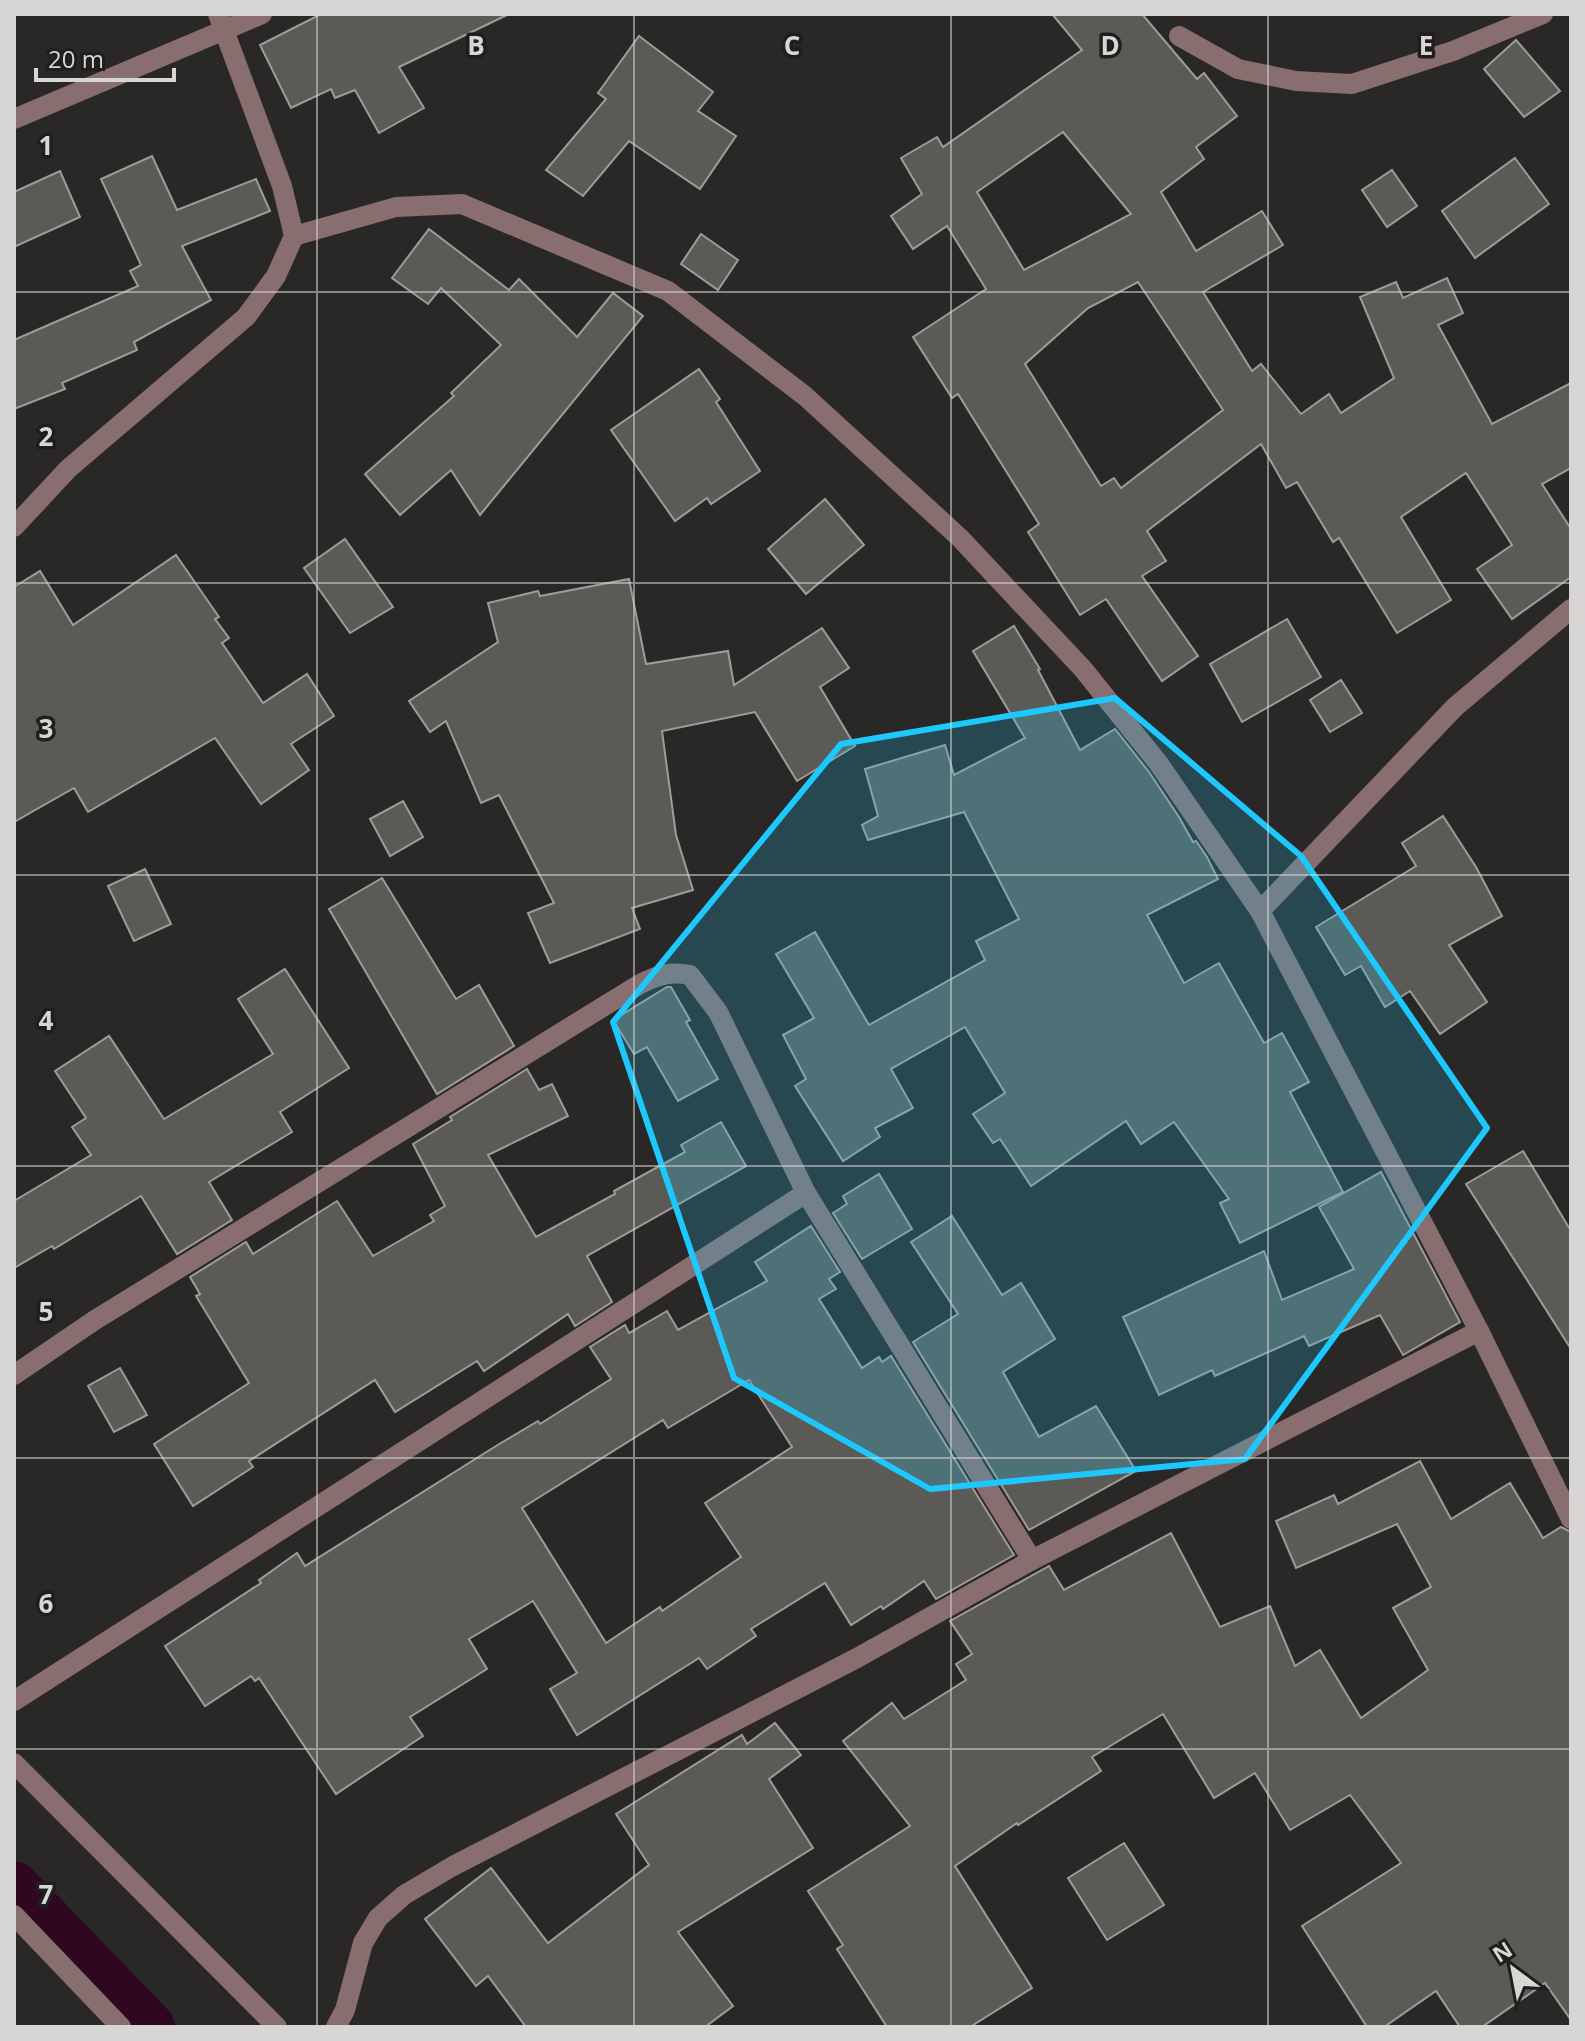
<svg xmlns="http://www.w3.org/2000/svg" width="1585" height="2041" font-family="'Open Sans',sans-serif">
  <rect width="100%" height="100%" fill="#2a2827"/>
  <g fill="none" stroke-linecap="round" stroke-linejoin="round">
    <polyline stroke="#2f0721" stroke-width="48" points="14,1885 151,2027"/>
  </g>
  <g fill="#5b5a57" stroke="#9d9c9a" stroke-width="2" fill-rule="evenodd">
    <polygon points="321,14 509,14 399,67 424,108 379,133 355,90 335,98 331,89 291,108 260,45"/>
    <path d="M1052 14H1142L1197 79 1204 73 1237 116 1196 147 1204 159 1161 192 1196 251 1262 211 1283 245 1203 292 1252 371 1261 364 1301 414 1329 394 1341 413 1394 378 1360 297 1396 282 1403 298 1447 278 1463 313 1438 325 1492 424 1571 383V468L1542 484 1571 529V577L1512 619 1477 569 1512 545 1466 473 1401 517 1451 600 1397 633 1339 538 1333 542 1297 482 1286 488 1261 444 1147 531 1166 561 1142 576 1198 656 1162 681 1106 599 1080 615 1028 532 1039 524 958 394 952 398 913 337 986 289 947 226 913 249 891 216 922 194 901 158 937 137 943 147 1082 50ZM1063 132 1131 214 1024 270 977 192ZM1138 282 1223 410 1121 488 1114 478 1101 486 1025 364 1088 308Z"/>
    <polygon points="639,36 713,92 698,111 736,136 700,189 629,141 583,196 546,170 606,99 598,93"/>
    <polygon points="1516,40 1560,91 1524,117 1484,69"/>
    <polygon points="152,156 177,210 256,179 270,211 182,246 211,300 134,342 137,350 62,383 65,389 14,409 14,340 138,286 130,271 141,265 101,179"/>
    <polygon points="1515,158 1549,204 1475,258 1442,211"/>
    <polygon points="1392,170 1417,206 1387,227 1362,190"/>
    <polygon points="60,171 80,217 14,247 14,192"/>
    <polygon points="429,229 509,290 519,279 577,337 613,293 643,316 480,515 451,470 400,515 365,474 454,396 451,393 501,345 441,288 428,304 392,278"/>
    <polygon points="701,234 738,260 718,290 681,264"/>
    <polygon points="699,369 720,399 716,402 760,471 711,504 707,498 675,521 611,430"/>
    <polygon points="825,499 864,545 806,594 768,549"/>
    <polygon points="345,539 393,607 350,633 304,568"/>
    <polygon points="176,555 219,617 215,619 229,638 222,643 263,703 307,674 334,716 291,744 309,770 261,804 215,738 88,812 74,788 14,822 14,587 40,571 73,625"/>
    <polygon points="629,579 646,664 728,651 734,685 822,628 849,668 820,687 855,746 797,781 755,712 662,731 676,835 693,890 632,908 640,929 550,963 528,913 554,903 499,795 481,803 446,721 430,732 409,701 498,642 488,603 538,591 540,596"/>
    <polygon points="1287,619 1321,677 1242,722 1210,664"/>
    <polygon points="1014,626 1040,669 1038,670 1080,750 1115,729 1149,772 1179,817 1193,842 1196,841 1207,857 1218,879 1147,915 1184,983 1219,963 1264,1043 1282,1033 1309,1082 1290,1092 1343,1192 1240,1243 1220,1203 1229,1199 1174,1122 1141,1144 1126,1121 1031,1186 1000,1139 993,1143 973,1114 1005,1093 965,1027 891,1069 913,1108 875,1128 880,1137 843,1161 795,1086 806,1079 783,1035 814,1018 776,954 815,932 869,1025 985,960 976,941 1019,919 964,812 868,840 862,825 878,816 865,769 945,745 954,775 1025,738 973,651"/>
    <polygon points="1341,680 1362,713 1330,732 1310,700"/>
    <polygon points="403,801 423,837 390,856 370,819"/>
    <polygon points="1443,816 1476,867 1502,916 1449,945 1487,1002 1440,1034 1410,991 1385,1007 1361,966 1345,975 1316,927 1416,866 1402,843"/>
    <polygon points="145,869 171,924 134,941 108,886"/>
    <polygon points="382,878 456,999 479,985 514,1046 437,1094 329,909"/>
    <polygon points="285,969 349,1068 280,1112 292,1132 209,1182 232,1220 177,1254 141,1196 54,1249 52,1246 14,1268 14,1201 91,1155 72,1127 86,1118 55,1071 109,1036 164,1119 273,1054 238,999"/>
    <polygon points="667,987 671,987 690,1020 686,1022 718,1079 678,1101 647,1047 634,1054 613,1020"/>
    <polygon points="527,1069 539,1090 552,1084 568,1116 488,1155 536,1237 615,1194 614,1191 685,1152 681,1145 721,1122 746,1166 587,1256 612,1302 575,1326 568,1314 484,1371 477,1361 395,1412 375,1380 249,1461 253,1467 193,1506 154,1444 249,1383 196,1296 200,1294 190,1277 246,1242 253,1254 337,1201 373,1256 434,1221 430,1215 445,1206 413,1144 452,1120 450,1117"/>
    <polygon points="1523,1151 1571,1231 1571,1349 1466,1184"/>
    <polygon points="1381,1172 1460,1322 1403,1355 1380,1315 1309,1346 1304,1336 1215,1376 1212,1370 1159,1395 1123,1317 1264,1251 1282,1300 1354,1269 1319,1207"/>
    <polygon points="879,1174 912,1229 862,1259 833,1213 847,1204 843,1196"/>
    <polygon points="952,1216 1002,1295 1021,1283 1055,1339 1003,1372 1039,1437 1096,1406 1136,1471 1029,1530 913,1342 958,1314 911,1242"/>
    <path d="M811 1226 840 1272 829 1279 836 1289 819 1299 862 1368 879 1357 882 1362 891 1356 1014 1555 936 1599 924 1581 883 1609 881 1606 851 1625 825 1583 751 1629 756 1636 707 1669 699 1658 577 1735 550 1689 577 1673 533 1601 469 1639 487 1669 410 1717 423 1736 336 1794 259 1678 255 1681 251 1676 205 1706 165 1646 261 1583 259 1580 297 1553 305 1566 496 1446 538 1421 540 1424 611 1379 590 1347 625 1325 629 1333 667 1311 678 1330 767 1281 755 1262ZM749 1380 792 1447 705 1503 741 1557 662 1611 660 1607 606 1643 522 1508 663 1420 668 1428Z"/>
    <polygon points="120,1368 147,1415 114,1432 88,1386"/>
    <polygon points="1420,1461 1451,1519 1510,1483 1543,1538 1561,1527 1571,1532 1571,2020 1545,1983 1482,2027 1460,2027 1436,1991 1384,2027 1367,2027 1302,1926 1401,1863 1350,1795 1290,1830 1255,1773 1214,1798 1163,1714 1092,1757 1101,1771 1018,1825 1017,1823 955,1866 1032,1988 970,2027 887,2027 837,1949 843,1945 808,1891 910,1826 843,1741 892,1703 904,1719 966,1680 956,1664 972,1654 950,1621 1049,1566 1064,1590 1171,1533 1220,1627 1270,1606 1295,1666 1320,1650 1361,1718 1428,1670 1393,1608 1431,1587 1397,1524 1296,1568 1276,1521 1334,1495 1338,1504"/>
    <polygon points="775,1723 801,1755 769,1779 813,1848 678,1932 733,2006 705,2027 526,2027 488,1976 476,1986 425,1919 491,1868 548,1943 649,1865 616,1814 742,1735 747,1744"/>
    <polygon points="1124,1843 1164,1905 1107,1940 1068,1878"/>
  </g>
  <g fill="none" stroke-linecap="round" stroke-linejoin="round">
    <g stroke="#886e6e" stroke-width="20">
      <polyline points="1179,36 1238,69 1296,81 1352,84 1453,51 1543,14"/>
      <polyline points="14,119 262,14"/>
      <polyline points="294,236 396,207 462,204 668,291 805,396 960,538 1083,669 1159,764 1260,911 1479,1331 1571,1519"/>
      <polyline points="14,527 68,469 246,317 276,276 294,236 282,186 218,14"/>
      <polyline points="1260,911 1455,707 1571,609"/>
      <path d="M14 1375 95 1320 640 984C658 975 670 971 690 975L718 1012 806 1193 1032 1560"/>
      <polyline points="14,1701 806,1193"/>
      <polyline points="14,1763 277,2027"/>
      <polyline points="14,1915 121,2027"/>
      <polyline points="336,2027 345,2010 363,1943 378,1918 404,1895 453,1866 857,1658 1032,1560 1479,1331"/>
    </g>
  </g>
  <path fill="#1dc9fc" fill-opacity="0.2" stroke="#1dc9fc" stroke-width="6" stroke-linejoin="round" d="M1115 698 1301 856 1487 1128 1245 1459 930 1489 734 1378 613 1022 841 744Z"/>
  <path fill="none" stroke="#d7d6d5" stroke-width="2" stroke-opacity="0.55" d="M317 14V2027M634 14V2027M951 14V2027M1268 14V2027M14 292H1571M14 583H1571M14 875H1571M14 1166H1571M14 1458H1571M14 1749H1571"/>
  <g font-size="26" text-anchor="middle" font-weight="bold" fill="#d7d6d5" stroke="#201e1d" stroke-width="7" stroke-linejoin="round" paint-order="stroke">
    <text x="476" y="55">B</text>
    <text x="792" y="55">C</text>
    <text x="1110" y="55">D</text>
    <text x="1426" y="55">E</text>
    <text x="46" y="155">1</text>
    <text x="46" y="446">2</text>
    <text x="46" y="738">3</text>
    <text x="46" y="1030">4</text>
    <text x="46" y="1321">5</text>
    <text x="46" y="1613">6</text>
    <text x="46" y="1904">7</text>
  </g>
  <rect width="1585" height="2041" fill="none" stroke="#d7d6d5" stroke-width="32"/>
  <g transform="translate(1513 1969) rotate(328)" stroke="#201e1d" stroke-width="6" paint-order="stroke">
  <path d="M0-6L14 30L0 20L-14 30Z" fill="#d7d6d5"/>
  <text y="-12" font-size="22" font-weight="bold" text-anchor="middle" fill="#d7d6d5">N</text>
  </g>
  <path d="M36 68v12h138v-12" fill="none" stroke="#d7d6d5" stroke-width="4"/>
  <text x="48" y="68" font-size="24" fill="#d7d6d5" stroke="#201e1d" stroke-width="6" paint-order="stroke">20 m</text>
</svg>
